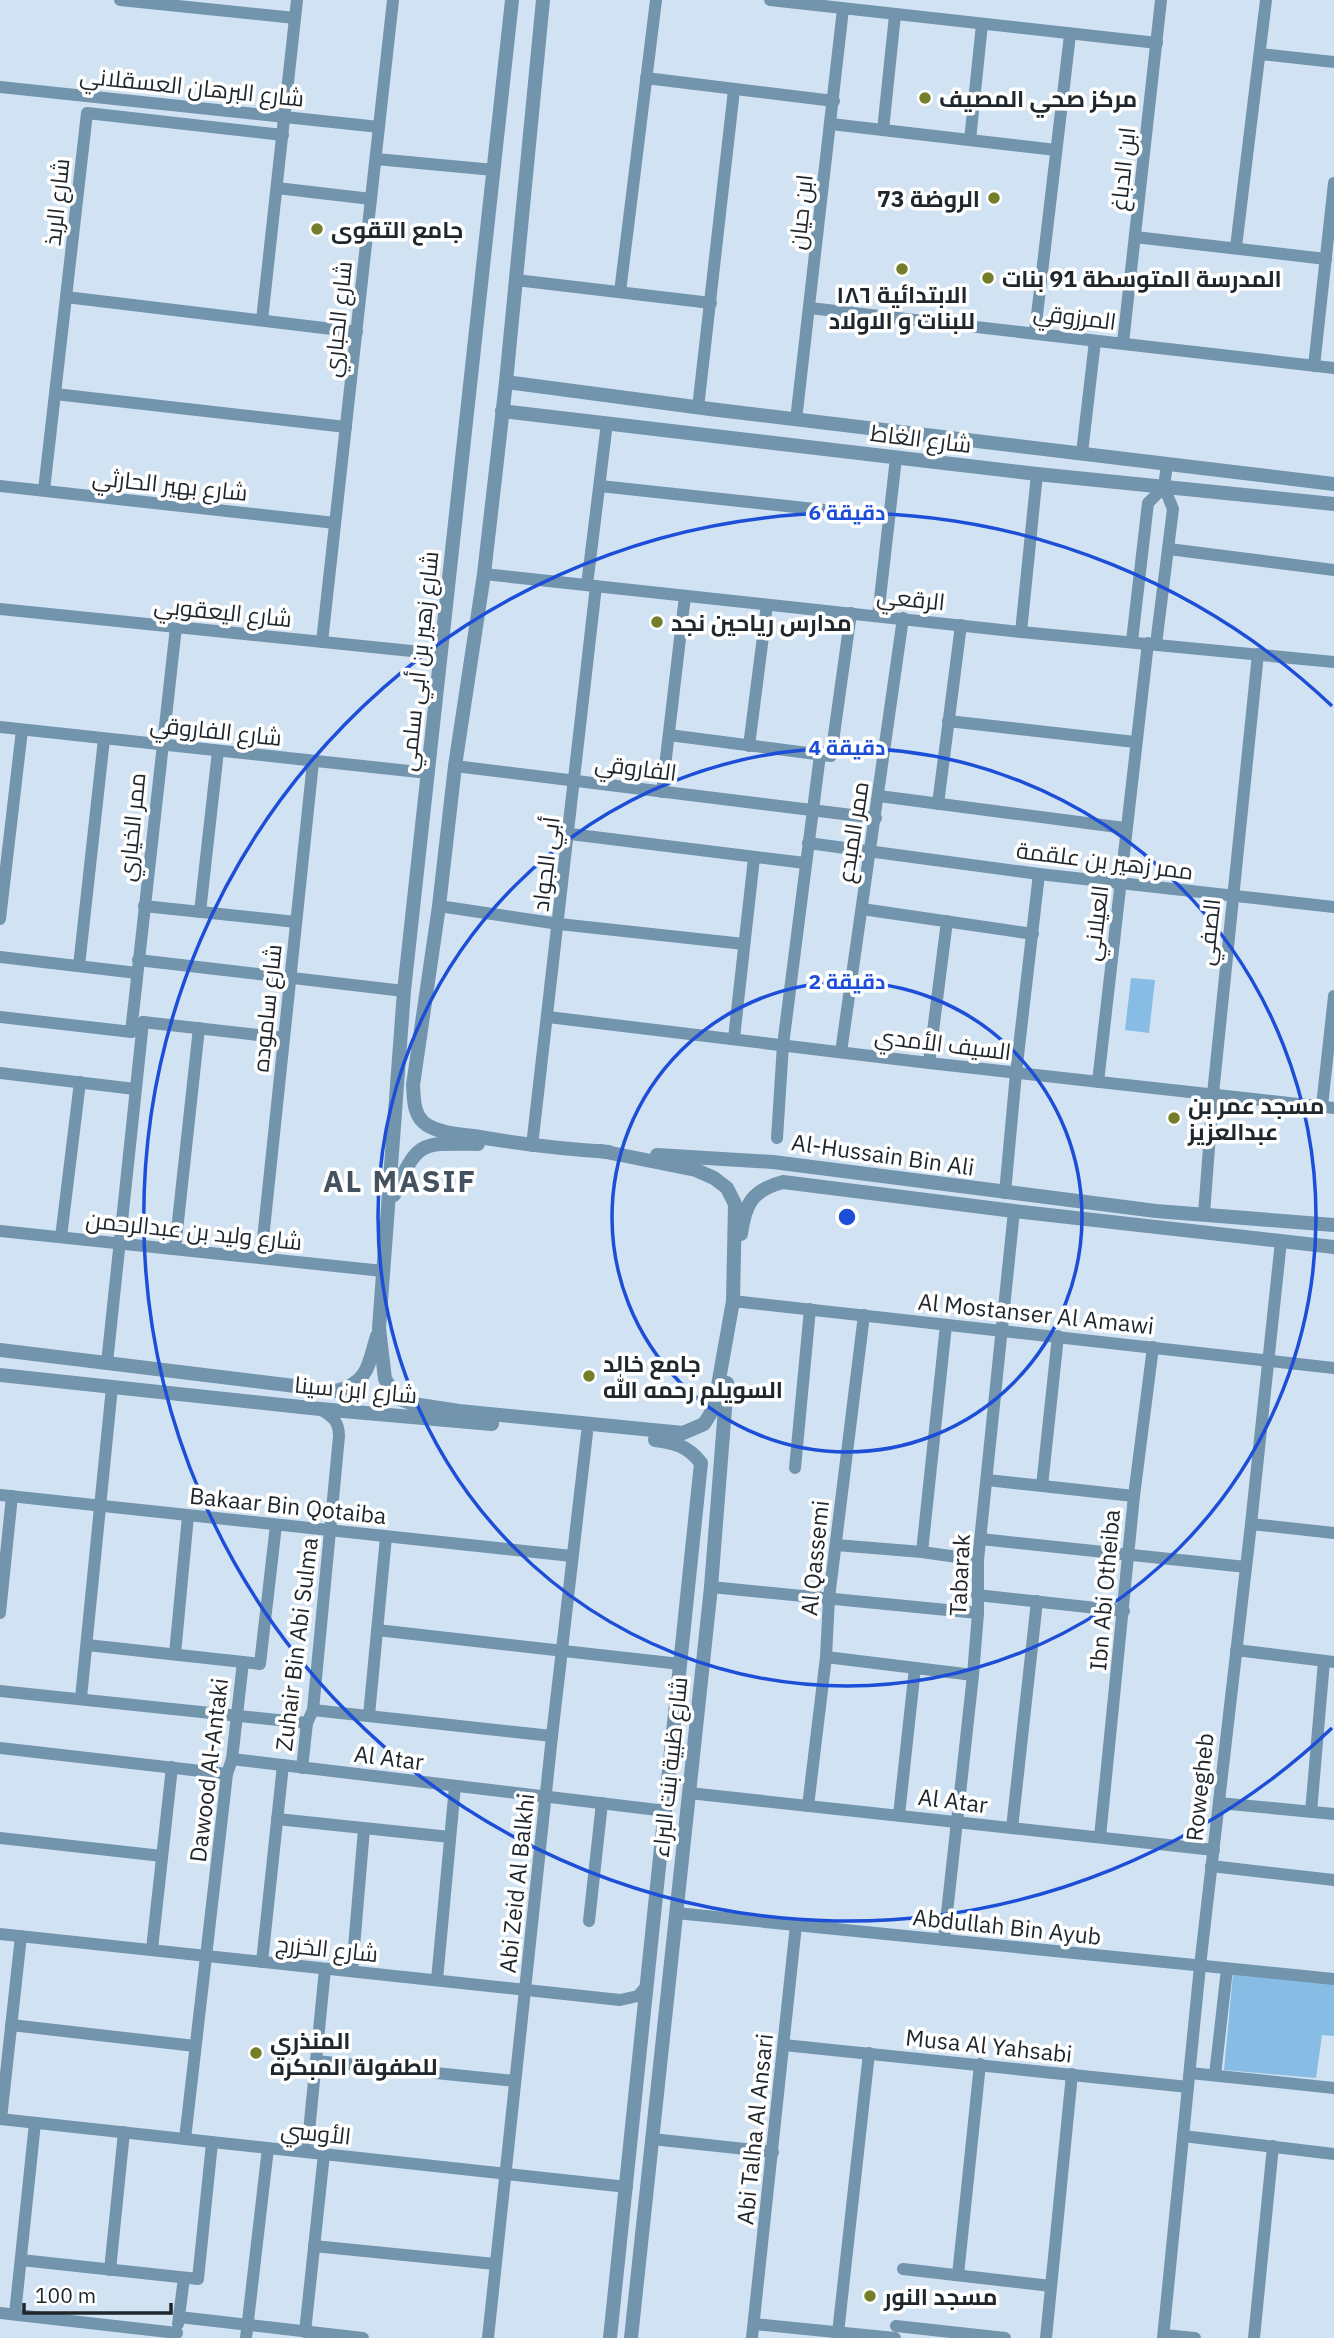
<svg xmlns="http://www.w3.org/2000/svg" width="1334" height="2338" font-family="'IBM Plex Sans',Cairo,sans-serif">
  <rect width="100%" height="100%" fill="#d1e3f2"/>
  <g fill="#87bce4">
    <polygon points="1131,978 1155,980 1149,1033 1125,1030"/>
    <polygon points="1233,1974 1334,1984 1334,2036 1322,2035 1316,2078 1224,2070"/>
  </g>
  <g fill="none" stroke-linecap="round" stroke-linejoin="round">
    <g stroke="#7394ad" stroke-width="12">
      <polyline points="120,0 295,18"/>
      <polyline points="770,0 1157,43"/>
      <polyline points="1260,54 1334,62"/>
      <polyline points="646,78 834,101"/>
      <polyline points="0,87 379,127"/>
      <polyline points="831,124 1056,150"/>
      <polyline points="883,130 895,15"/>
      <polyline points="970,140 982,24"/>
      <polyline points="376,159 494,170"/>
      <polyline points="277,188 371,199"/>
      <polyline points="1135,237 1326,259"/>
      <polyline points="1236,247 1266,0"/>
      <polyline points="516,280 711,303"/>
      <polyline points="620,292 656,0"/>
      <polyline points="66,297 357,332"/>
      <polyline points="810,308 1334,368"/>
      <polyline points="262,320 297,0"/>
      <polyline points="1035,332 1070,35"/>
      <polyline points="1123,343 1161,0"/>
      <polyline points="1314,366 1334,183"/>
      <polyline points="55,394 346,427"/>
      <polyline points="698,408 734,90"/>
      <polyline points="796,420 843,9"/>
      <polyline points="1082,453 1095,341"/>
      <polyline points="0,486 335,523"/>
      <polyline points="600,486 889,517"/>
      <polyline points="44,490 87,113 283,135"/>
      <polyline points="1169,549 1334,570"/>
      <polyline points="484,574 1021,632 1334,662"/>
      <polyline points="587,585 607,423"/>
      <polyline points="0,609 441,654"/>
      <polyline points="878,616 896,458"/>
      <polyline points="1021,632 1037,474"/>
      <polyline points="1132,641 1148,503 1164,487"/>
      <polyline points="322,642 393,0"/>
      <polyline points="1156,644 1173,509 1164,487 1167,464"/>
      <polyline points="948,721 1135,742"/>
      <polyline points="0,727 428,773"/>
      <polyline points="669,735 831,756 851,613"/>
      <polyline points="749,746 767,605"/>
      <polyline points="455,766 876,818"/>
      <polyline points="662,792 685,596"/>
      <polyline points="879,796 1125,828"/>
      <polyline points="938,804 961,625"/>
      <polyline points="570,834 805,863"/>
      <polyline points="808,843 1039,874 1334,907"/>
      <polyline points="144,906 296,922"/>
      <polyline points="439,906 559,924 744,944"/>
      <polyline points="862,909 1033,934"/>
      <polyline points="200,912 218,751"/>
      <polyline points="0,919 22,730"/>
      <polyline points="0,957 137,973"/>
      <polyline points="138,960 404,991"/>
      <polyline points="79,966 104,739"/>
      <polyline points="0,1017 132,1032 137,1027"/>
      <polyline points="548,1017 929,1063 1334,1108"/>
      <polyline points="143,1022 284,1038"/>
      <polyline points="131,1032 176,627"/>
      <polyline points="734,1038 754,858"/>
      <polyline points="841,1052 903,618"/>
      <polyline points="929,1063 947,921"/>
      <polyline points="0,1073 135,1089"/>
      <polyline points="1098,1082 1148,643"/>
      <polyline points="1322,1106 1334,996"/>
      <polyline points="777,1138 783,1045 820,755"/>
      <polyline points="532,1146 596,586"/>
      <polyline points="1005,1193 1016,1073 1039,874"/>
      <polyline points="1204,1214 1213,1094 1258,654"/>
      <polyline points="0,1231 383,1271"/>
      <polyline points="61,1237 80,1082"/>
      <polyline points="175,1249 199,1028"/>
      <polyline points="261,1258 313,762"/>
      <polyline points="733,1301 1334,1368"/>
      <polyline points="107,1363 143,1022"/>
      <polyline points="795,1468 810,1309"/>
      <polyline points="987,1480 1134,1496"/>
      <polyline points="1042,1486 1058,1336"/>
      <polyline points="0,1495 572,1556"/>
      <polyline points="1251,1524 1334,1533"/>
      <polyline points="981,1539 1246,1567"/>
      <polyline points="836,1545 922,1552 978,1560"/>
      <polyline points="922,1552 946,1325"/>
      <polyline points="711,1587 978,1613"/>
      <polyline points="977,1595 1124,1611"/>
      <polyline points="0,1613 12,1496"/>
      <polyline points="377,1630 680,1664"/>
      <polyline points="87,1645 243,1662"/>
      <polyline points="1236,1650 1334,1662"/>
      <polyline points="175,1654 188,1516"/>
      <polyline points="826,1657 973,1675"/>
      <polyline points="0,1691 307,1723"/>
      <polyline points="81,1698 112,1387"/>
      <polyline points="313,1710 552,1736"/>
      <polyline points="369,1715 386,1537"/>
      <polyline points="0,1748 227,1774"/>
      <polyline points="232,1759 666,1811"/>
      <path d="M302 1768 307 1723 313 1710 339 1436C339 1421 332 1416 320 1409"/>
      <polyline points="689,1793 1214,1850"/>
      <polyline points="1219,1803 1334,1814"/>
      <polyline points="808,1806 826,1657 829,1598 864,1315"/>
      <polyline points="1311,1812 1324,1661"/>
      <polyline points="899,1815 915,1668"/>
      <polyline points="277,1819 450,1837"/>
      <polyline points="1012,1828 1037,1601"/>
      <polyline points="1100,1837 1134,1496 1153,1347"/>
      <polyline points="0,1838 162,1856"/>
      <polyline points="1211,1866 1334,1880"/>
      <polyline points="676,1913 1334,1979"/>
      <polyline points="589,1921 602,1803"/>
      <polyline points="0,1934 620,2000 638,1996 645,1988"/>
      <polyline points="944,1940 973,1675 978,1613 978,1560 1014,1211"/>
      <polyline points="152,1949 172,1767"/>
      <polyline points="262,1962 283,1765"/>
      <polyline points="352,1971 364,1829"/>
      <polyline points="437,1980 455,1786"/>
      <polyline points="11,2025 195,2046"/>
      <polyline points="784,2045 1188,2087"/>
      <polyline points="316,2061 515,2081"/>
      <polyline points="1190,2073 1334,2088"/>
      <polyline points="1215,2075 1227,1969"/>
      <polyline points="0,2119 627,2187"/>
      <polyline points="1,2119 21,1936"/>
      <polyline points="1183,2136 1334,2154"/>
      <polyline points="185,2139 227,1774 232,1759 243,1662 260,1664 276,1525"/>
      <polyline points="652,2139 773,2152"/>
      <polyline points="307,2152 325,1969"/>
      <polyline points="314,2246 495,2264"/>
      <polyline points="21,2260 198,2279 212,2143"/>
      <polyline points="903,2269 1051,2286"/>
      <polyline points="110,2270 124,2132"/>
      <polyline points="958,2275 980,2064"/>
      <polyline points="0,2313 177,2333"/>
      <polyline points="15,2314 35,2123"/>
      <polyline points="179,2317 363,2338"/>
      <polyline points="178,2324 184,2278"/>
      <polyline points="754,2324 895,2338"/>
      <polyline points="896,2326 1005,2338"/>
      <polyline points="305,2332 324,2154"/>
      <polyline points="838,2333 869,2053"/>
      <polyline points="1164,2335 1195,2338"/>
      <polyline points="246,2338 268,2148"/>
      <polyline points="488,2338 552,1736 587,1433"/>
      <polyline points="752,2338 796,1925"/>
      <polyline points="1046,2338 1072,2074"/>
      <polyline points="1163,2338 1200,1966 1251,1524 1281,1241"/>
      <polyline points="1254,2338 1273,2146"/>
    </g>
    <g stroke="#7394ad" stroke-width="14">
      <polyline points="512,0 404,991 379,1328 385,1379 397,1398 413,1404 459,1411 683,1433 704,1424 714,1408 733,1301 735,1204 727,1188 714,1178 696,1170 601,1151"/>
      <path d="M543 0 506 382 484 574 455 766 439 906 413 1085C414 1099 413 1116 427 1125 440 1133 459 1134 474 1136 519 1144 563 1149 609 1152"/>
      <polyline points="506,382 710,409 1334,484"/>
      <polyline points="502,411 1037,474 1334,504"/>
      <polyline points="657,1155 773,1162 1156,1211 1334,1225"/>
      <path d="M394 1195C418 1140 420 1143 478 1144"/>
      <path d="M741 1234C745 1204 752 1190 783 1182L1014 1211 1334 1247"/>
      <path d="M0 1350 336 1391C369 1382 368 1365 377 1336"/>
      <polyline points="0,1375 320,1409 492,1424"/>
      <path d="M610 2338 701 1463C689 1447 675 1442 655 1440"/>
      <polyline points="631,2338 711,1587 727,1383"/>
    </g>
  </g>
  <g fill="none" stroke="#1d4ed8" stroke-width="3.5">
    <circle cx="847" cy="1217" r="235"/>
    <circle cx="847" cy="1217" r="469"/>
    <path d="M1332 1728A704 704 0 1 1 1332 706"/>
  </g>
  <g fill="#747d28" stroke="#fff" stroke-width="2.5">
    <circle cx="925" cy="98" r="7"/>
    <circle cx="994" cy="198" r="7"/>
    <circle cx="317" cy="229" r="7"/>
    <circle cx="902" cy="269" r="7"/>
    <circle cx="988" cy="278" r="7"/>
    <circle cx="657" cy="622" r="7"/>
    <circle cx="1174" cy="1118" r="7"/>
    <circle cx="589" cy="1376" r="7"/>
    <circle cx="256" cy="2053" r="7"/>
    <circle cx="870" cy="2296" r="7"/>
  </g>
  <g text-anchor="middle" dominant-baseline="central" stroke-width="7" stroke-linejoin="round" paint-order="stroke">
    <g font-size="23" fill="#20272c" stroke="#fff">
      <text transform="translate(192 86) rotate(6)">شارع البرهان العسقلاني</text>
      <text transform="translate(1122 169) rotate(-84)">ابن الدباغ</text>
      <text transform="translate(56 202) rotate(-84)">شارع الربذ</text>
      <text transform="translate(800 212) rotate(-84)">ابن حيان</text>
      <text transform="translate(1075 316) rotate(7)">المرزوقي</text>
      <text transform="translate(337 319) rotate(-84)">شارع الحباري</text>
      <text transform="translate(921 438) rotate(7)">شارع الغاط</text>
      <text transform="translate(170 484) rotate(6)">شارع بهير الحارثي</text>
      <text transform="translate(911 598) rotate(6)">الرقعي</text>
      <text transform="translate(223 611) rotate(6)">شارع اليعقوبي</text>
      <text transform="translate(418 661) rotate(-84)">شارع زهير بن أبي سلمي</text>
      <text transform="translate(216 730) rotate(6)">شارع الفاروقي</text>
      <text transform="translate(636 767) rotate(7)">الفاروقي</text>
      <text transform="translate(131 827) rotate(-84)">ممر الخياري</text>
      <text transform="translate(852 832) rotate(-81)">ممر المبدع</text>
      <text transform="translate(1105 860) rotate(7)">ممر زهير بن علقمة</text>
      <text transform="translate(545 864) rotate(-83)">أبي الجواد</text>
      <text transform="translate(1095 923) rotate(-83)">العيلاني</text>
      <text transform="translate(1208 932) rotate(-84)">الصفي</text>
      <text transform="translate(266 1008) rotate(-84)">شارع ساموده</text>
      <text transform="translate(943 1043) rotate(7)">السيف الأمدي</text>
      <text transform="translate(883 1154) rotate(8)">Al-Hussain Bin Ali</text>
      <text transform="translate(194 1230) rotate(6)">شارع وليد بن عبدالرحمن</text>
      <text transform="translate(1036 1313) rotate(6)">Al Mostanser Al Amawi</text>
      <text transform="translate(356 1389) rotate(5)">شارع ابن سينا</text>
      <text transform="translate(288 1505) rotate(6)">Bakaar Bin Qotaiba</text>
      <text transform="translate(814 1558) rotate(-84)">Al Qassemi</text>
      <text transform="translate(959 1575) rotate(-87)">Tabarak</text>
      <text transform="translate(1104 1590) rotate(-85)">Ibn Abi Otheiba</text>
      <text transform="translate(296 1644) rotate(-83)">Zuhair Bin Abi Sulma</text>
      <text transform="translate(389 1757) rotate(7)">Al Atar</text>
      <text transform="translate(669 1767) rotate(-84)">شارع ظبية بنت البراء</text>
      <text transform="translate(208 1770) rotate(-83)">Dawood Al-Antaki</text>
      <text transform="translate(1199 1787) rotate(-84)">Rowegheb</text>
      <text transform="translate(953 1800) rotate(7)">Al Atar</text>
      <text transform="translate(516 1883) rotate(-84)">Abi Zeid Al Balkhi</text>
      <text transform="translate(1007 1926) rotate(6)">Abdullah Bin Ayub</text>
      <text transform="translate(327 1948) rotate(6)">شارع الخزرج</text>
      <text transform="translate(989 2045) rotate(6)">Musa Al Yahsabi</text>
      <text transform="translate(754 2129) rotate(-84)">Abi Talha Al Ansari</text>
      <text transform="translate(316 2132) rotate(6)">الأوسي</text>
    </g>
    <g font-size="23" font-weight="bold" fill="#20272c" stroke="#fff" text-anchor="start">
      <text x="939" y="98">مركز صحي المصيف</text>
      <text x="980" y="198" text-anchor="end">الروضة 73</text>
      <text x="331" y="229">جامع التقوى</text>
      <text x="1002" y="278">المدرسة المتوسطة 91 بنات</text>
      <text x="902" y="294" text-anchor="middle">الابتدائية ١٨٦<tspan x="902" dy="26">للبنات و الاولاد</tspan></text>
      <text x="671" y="622">مدارس رياحين نجد</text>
      <text x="1188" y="1105">مسجد عمر بن<tspan x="1188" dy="26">عبدالعزيز</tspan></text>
      <text x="603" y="1363">جامع خالد<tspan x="603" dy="26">السويلم رحمه الله</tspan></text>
      <text x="270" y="2040">المنذري<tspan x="270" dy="26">للطفولة المبكره</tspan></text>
      <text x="884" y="2296">مسجد النور</text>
    </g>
    <g font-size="30" font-weight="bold" letter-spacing="2" fill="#43525e" stroke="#fff">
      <text x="400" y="1180">AL MASIF</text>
    </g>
  </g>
  <circle cx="847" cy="1217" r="10" fill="#1d4ed8" stroke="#fff" stroke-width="3.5"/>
  <g font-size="21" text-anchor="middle" font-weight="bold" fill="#1d4ed8" stroke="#fff" stroke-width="7" stroke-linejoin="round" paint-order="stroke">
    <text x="847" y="520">6 دقيقة</text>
    <text x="847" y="755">4 دقيقة</text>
    <text x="847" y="989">2 دقيقة</text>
  </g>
  <path d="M24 2303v10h147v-10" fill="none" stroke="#20272c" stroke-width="3.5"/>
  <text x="35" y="2303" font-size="21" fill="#20272c" stroke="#ffffff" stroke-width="5" paint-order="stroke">100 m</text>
</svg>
